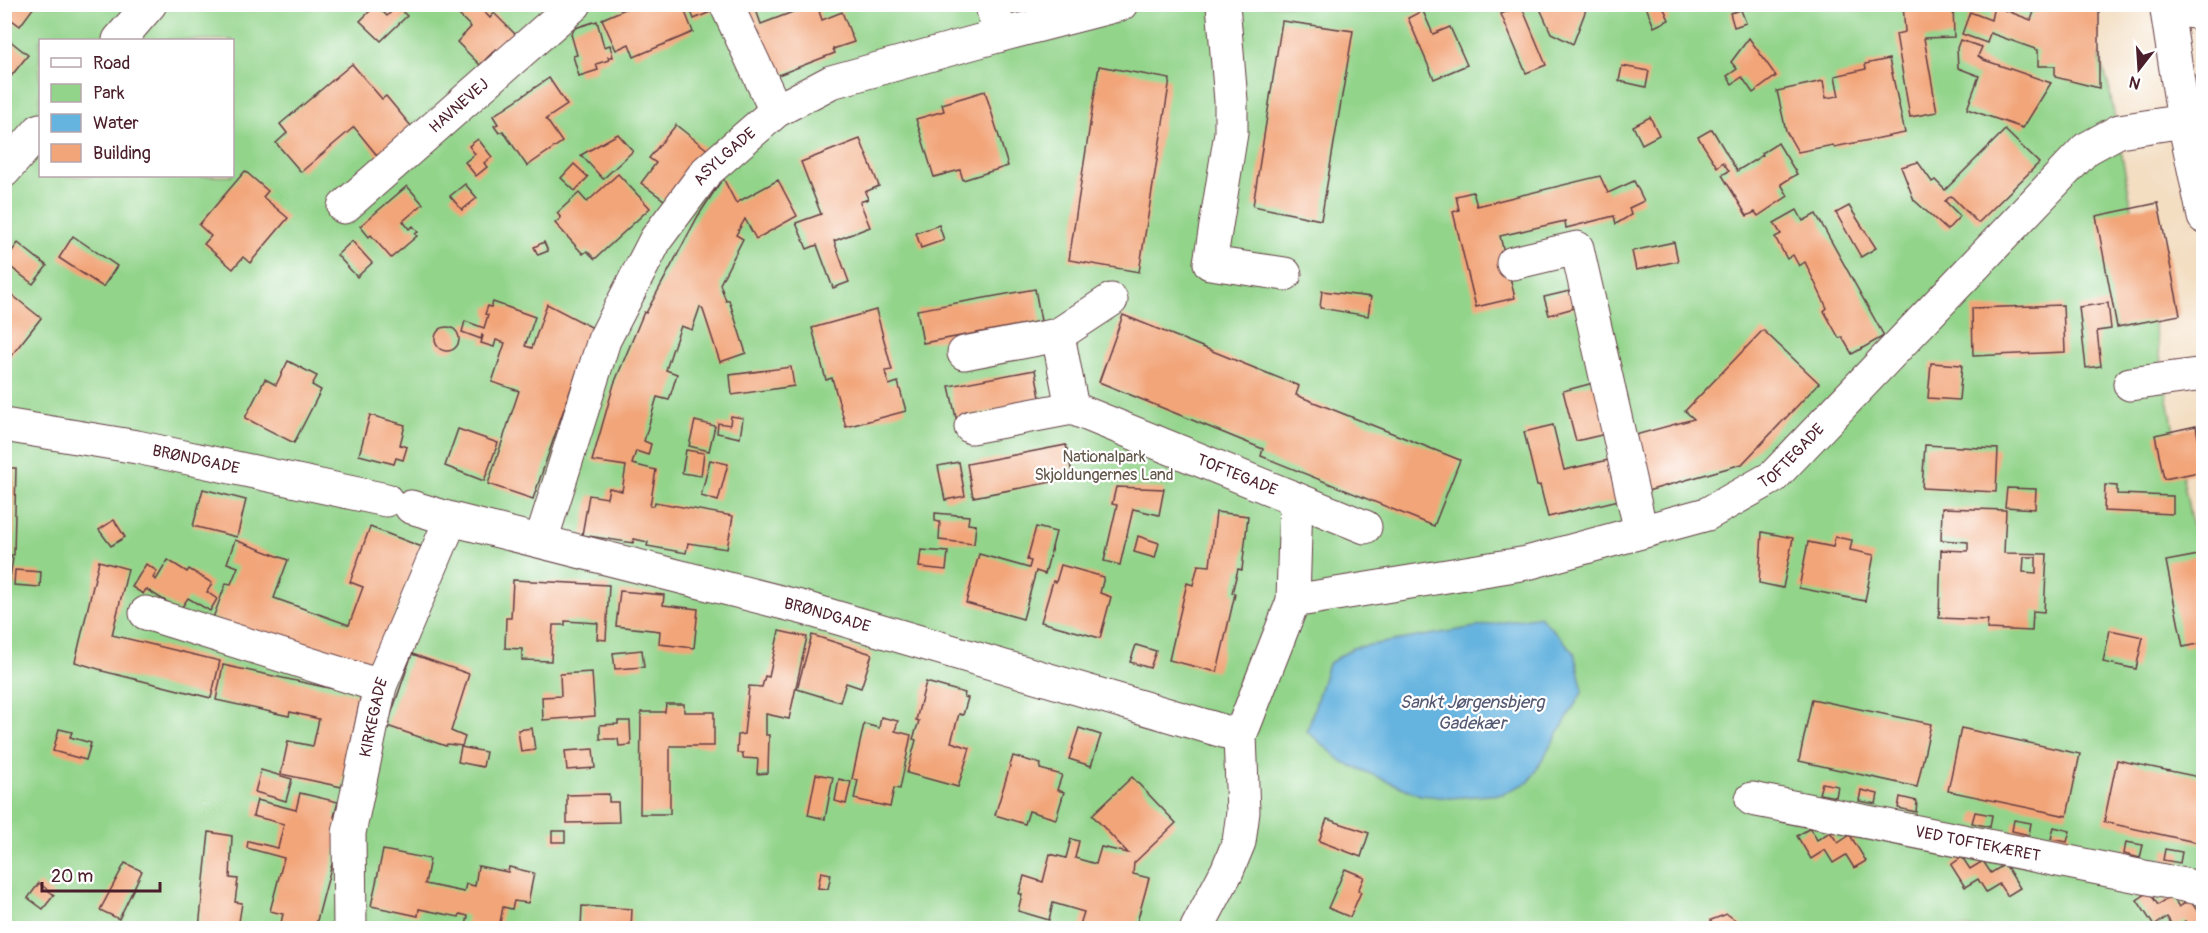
<svg xmlns="http://www.w3.org/2000/svg" width="2208" height="933" font-family="Pangolin,sans-serif">
  <rect width="100%" height="100%" fill="#fff"/>
  <filter id="ink" filterUnits="userSpaceOnUse"><feTurbulence type="fractalNoise" baseFrequency=".0167" numOctaves="2"/><feDisplacementMap in="SourceGraphic" scale="12" xChannelSelector="R" yChannelSelector="G"/><feConvolveMatrix kernelMatrix="1 2 1 2 8 2 1 2 1" color-interpolation-filters="sRGB"/></filter>
  <filter id="wash" filterUnits="userSpaceOnUse"><feTurbulence type="fractalNoise" baseFrequency=".008" numOctaves="4" result="noise"/><feDisplacementMap in="SourceGraphic" scale="24" xChannelSelector="R" yChannelSelector="G"/><feGaussianBlur stdDeviation="1.35" result="paint"/><feColorMatrix in="noise" values="0 0 0 0 0 0 0 0 0 0 0 0 0 0 0 0 0 1.4 0 .05"/><feComposite in="paint" operator="in"/></filter>
  <g filter="url(#wash)">
    <rect width="100%" height="100%" fill="#f3dec2"/>
    <path fill="#93d48b" stroke="#6e7a5b" stroke-width="1.5" fill-rule="evenodd" d="M5 5H2084L2109 87 2203 584V928H5ZM40 40H232V176H40Z"/>
    <polygon fill="#65b3df" stroke="#586985" stroke-width="1.5" points="1540,616 1574,652 1583,691 1529,782 1502,794 1450,798 1420,795 1343,762 1307,731 1328,664 1353,648"/>
    <g id="blocks">
      <g fill="#f2a579" fill-rule="evenodd">
        <polygon points="4,4 30,4 34,7 20,26 4,14"/>
        <polygon points="466,4 477,4 490,18 494,13 518,37 501,54 496,49 480,65 457,42 471,27 457,13"/>
        <polygon points="637,4 682,4 693,32 634,57 629,44 616,50 602,19"/>
        <polygon points="688,4 712,4 715,10 694,19"/>
        <polygon points="754,4 761,24 798,10 796,4 821,4 822,6 818,8 822,20 842,12 854,42 833,49 835,53 773,77 746,7"/>
        <polygon points="1419,4 1438,4 1423,11 1433,34 1450,27 1467,65 1434,79 1408,18 1422,11"/>
        <polygon points="1538,4 1581,4 1587,7 1573,44 1551,33"/>
        <polygon points="1645,4 1662,4 1669,20 1654,27"/>
        <polygon points="1903,4 1953,4 1954,37 1924,38 1937,112 1910,117 1896,34 1905,32"/>
        <polygon points="2037,4 2099,4 2099,88 2055,77 2055,66 2038,66 2038,50 1990,33 1987,43 1962,34 1970,12 1991,20 1994,6 2031,20"/>
        <polygon points="376,5 387,16 397,6 407,16 381,41 360,21"/>
        <polygon points="1521,5 1546,65 1526,73 1501,14"/>
        <polygon points="1741,10 1746,23 1734,27 1730,13"/>
        <polygon points="597,21 604,47 610,45 613,57 608,57 609,60 596,64 598,70 579,76 573,56 577,55 571,34 575,28"/>
        <polygon points="1282,21 1353,31 1321,220 1253,206"/>
        <polygon points="4,36 28,55 4,85"/>
        <polygon points="1749,38 1776,76 1753,93 1742,77 1732,84 1727,76 1737,69 1731,62"/>
        <polygon points="1960,40 1982,47 1978,56 1984,60 2051,83 2023,128 1967,109 1979,76 1958,68 1957,48"/>
        <polygon points="1889,59 1905,133 1834,147 1833,145 1798,152 1786,131 1777,91 1823,81 1826,98 1839,96 1835,76 1866,69 1865,64"/>
        <polygon points="352,64 382,99 386,96 411,126 380,159 354,127 301,172 276,143 287,133 280,124"/>
        <polygon points="1099,66 1170,79 1139,272 1069,260"/>
        <polygon points="1622,66 1649,71 1646,87 1619,81"/>
        <polygon points="549,78 567,105 546,119 562,142 527,166 503,131 499,133 494,126 498,124 493,116"/>
        <polygon points="985,91 1008,166 963,180 960,170 934,177 916,119 944,111 942,104"/>
        <polygon points="1650,117 1659,135 1642,144 1633,126"/>
        <polygon points="676,125 709,151 668,203 641,183 656,163 649,158"/>
        <polygon points="1712,129 1737,171 1763,155 1762,153 1778,143 1797,174 1781,184 1788,196 1758,216 1755,212 1747,216 1722,175 1729,171 1723,162 1717,167 1698,137"/>
        <polygon points="2005,130 2039,163 1978,223 1951,196 1945,201 1960,216 1947,230 1914,200 1901,167 1918,162 1932,182 1935,180 1945,190"/>
        <polygon points="618,134 633,151 603,179 581,155"/>
        <polygon points="478,139 492,157 484,163 487,167 476,176 465,162 475,154 469,146"/>
        <polygon points="860,139 879,186 865,192 868,199 860,202 870,227 834,241 849,282 833,288 817,245 807,249 796,223 821,214 801,162"/>
        <polygon points="574,164 588,177 575,191 561,178"/>
        <polygon points="245,171 268,191 263,197 288,218 250,263 243,257 233,269 204,244 211,236 199,225"/>
        <polygon points="618,174 650,208 595,259 587,251 583,254 555,223 561,218 557,213 579,193 587,202"/>
        <polygon points="1600,176 1608,193 1634,181 1644,201 1629,208 1631,215 1616,224 1614,216 1566,228 1565,221 1500,236 1515,298 1476,307 1453,212 1459,210 1456,196 1473,192 1477,206"/>
        <polygon points="723,178 736,203 778,180 797,216 756,239 745,219 736,235 743,239 720,284 726,301 729,300 746,353 720,362 703,310 700,307 692,330 681,326 672,351 666,370 677,374 669,400 657,397 644,441 651,444 648,455 636,451 632,464 656,470 650,506 654,506 655,502 733,516 727,549 688,543 686,553 647,546 648,542 634,539 633,543 582,535 589,495 607,498 609,488 622,491 626,466 592,461 614,384 644,312 646,313 698,216"/>
        <polygon points="465,184 477,198 462,210 450,196"/>
        <polygon points="407,186 423,204 403,221 409,229 413,226 418,232 415,234 417,236 391,258 371,235 369,237 360,226"/>
        <polygon points="2158,203 2180,315 2117,327 2096,216"/>
        <polygon points="1849,206 1876,248 1861,257 1836,213"/>
        <polygon points="1797,210 1803,221 1816,214 1884,336 1852,354 1842,337 1839,338 1824,311 1827,308 1805,262 1799,266 1793,255 1787,259 1775,237 1781,234 1774,223"/>
        <polygon points="939,225 944,240 921,248 916,233"/>
        <polygon points="73,236 117,266 103,287 59,258"/>
        <polygon points="352,241 372,263 357,277 337,255"/>
        <polygon points="544,242 548,251 538,255 534,247"/>
        <polygon points="1674,242 1678,261 1636,270 1632,251"/>
        <polygon points="18,243 47,266 33,284 4,262"/>
        <polygon points="1035,289 1041,321 923,343 917,310"/>
        <polygon points="7,291 41,318 4,365 4,294"/>
        <polygon points="1322,291 1371,297 1368,316 1320,308"/>
        <polygon points="1570,291 1574,308 1549,315 1544,297"/>
        <polygon points="493,302 535,317 525,346 532,348 547,304 599,331 581,366 579,365 533,499 488,484 519,391 492,382 505,343 496,340 494,347 481,343 483,336 482,335 481,339 462,332 465,321 484,328 488,315 485,314 488,306 491,307"/>
        <polygon points="2108,303 2111,329 2097,331 2101,366 2086,368 2079,307"/>
        <polygon points="2063,305 2065,352 1973,356 1972,308"/>
        <polygon points="876,310 892,370 885,371 889,385 898,382 906,411 846,427 832,378 826,380 812,328"/>
        <polygon points="1123,315 1299,386 1296,395 1460,460 1434,526 1261,456 1263,449 1099,382"/>
        <circle cx="447" cy="339" r="12"/>
        <polygon points="1763,330 1819,383 1742,464 1644,492 1628,437 1694,419 1685,411"/>
        <polygon points="288,361 317,376 312,385 321,390 294,443 245,418 265,379 276,385"/>
        <polygon points="1931,363 1962,365 1959,400 1928,398"/>
        <polygon points="791,367 794,386 732,395 730,375"/>
        <polygon points="1035,370 1041,403 956,418 949,386"/>
        <polygon points="1597,382 1610,433 1576,441 1563,391"/>
        <polygon points="370,415 405,425 400,445 407,447 403,460 396,458 394,464 359,455"/>
        <polygon points="731,416 743,418 740,438 717,433 718,423 730,425"/>
        <polygon points="695,421 715,426 709,451 689,446"/>
        <polygon points="1553,425 1564,470 1613,459 1623,499 1548,517 1540,485 1537,486 1524,432"/>
        <polygon points="2196,426 2204,471 2164,479 2155,435"/>
        <polygon points="458,429 498,443 484,481 445,466"/>
        <polygon points="1066,445 1073,478 973,497 967,464"/>
        <polygon points="1925,445 1998,449 1996,492 1922,488"/>
        <polygon points="686,450 704,453 701,476 682,473"/>
        <polygon points="710,460 728,464 718,501 701,496"/>
        <polygon points="959,462 965,496 945,500 938,466"/>
        <polygon points="5,468 16,468 14,555 5,555"/>
        <polygon points="2105,485 2117,486 2117,494 2173,496 2173,514 2104,511"/>
        <polygon points="1116,487 1164,489 1159,515 1133,509 1120,565 1104,561 1117,505 1112,504"/>
        <polygon points="2007,488 2036,489 2035,509 2005,507"/>
        <polygon points="203,489 246,500 237,537 193,526"/>
        <path d="M1942 508 2006 510 2004 553 2047 554 2044 612 2033 611 2032 631 1987 629 1988 620 1939 618 1941 550 1968 551V542L1941 540ZM2024 557H2036V573L2023 572Z"/>
        <polygon points="1216,512 1248,516 1242,570 1238,569 1232,593 1235,594 1217,672 1169,660 1187,583 1193,585 1198,565 1210,566"/>
        <polygon points="935,513 969,516 968,524 976,525 974,544 939,540 940,522 935,521"/>
        <polygon points="114,520 125,537 111,546 99,530"/>
        <polygon points="370,527 422,547 371,677 213,618 226,583 231,584 238,567 227,563 235,540 288,560 274,598 349,625 363,587 350,582"/>
        <polygon points="1036,527 1056,532 1045,574 1036,571 1023,619 966,603 979,554 1029,568 1031,561 1027,560"/>
        <polygon points="1762,532 1793,538 1783,588 1759,583"/>
        <polygon points="1138,536 1159,543 1155,558 1134,552"/>
        <polygon points="1835,537 1852,540 1850,550 1874,555 1865,601 1799,588 1808,542 1833,547"/>
        <polygon points="921,550 948,552 946,570 919,567"/>
        <polygon points="2204,554 2204,643 2183,647 2166,561"/>
        <polygon points="4,557 13,558 9,585 4,584"/>
        <polygon points="168,560 187,572 189,569 212,583 207,592 217,599 210,611 188,598 180,610 146,589 143,594 132,587 146,564 157,571 153,578 156,580"/>
        <polygon points="99,561 128,569 112,635 220,661 211,698 102,671 102,670 75,662"/>
        <polygon points="1061,565 1104,577 1100,593 1111,597 1100,638 1041,622 1053,581 1056,582"/>
        <polygon points="15,570 41,572 40,587 14,585"/>
        <polygon points="513,580 609,585 606,640 597,639 598,623 565,621 565,625 553,625 551,661 522,660 522,649 505,648 506,618 511,618"/>
        <rect x="4" y="589" width="5" height="18"/>
        <polygon points="620,591 664,595 663,605 698,609 694,648 659,644 660,631 616,626"/>
        <polygon points="2110,630 2143,637 2136,669 2103,662"/>
        <polygon points="779,631 807,637 789,719 766,714 766,735 769,735 768,773 757,774 758,759 743,758 743,753 737,753 738,735 744,734 749,686 762,687 765,676 769,677"/>
        <polygon points="812,635 872,654 861,688 846,683 840,702 797,689"/>
        <polygon points="1136,645 1156,651 1150,668 1130,662"/>
        <polygon points="642,650 644,667 615,669 613,653"/>
        <polygon points="412,654 469,674 451,731 465,737 462,746 447,744 446,746 387,726"/>
        <polygon points="223,665 361,695 342,787 281,774 288,741 313,746 319,719 290,712 289,716 216,700"/>
        <polygon points="592,672 595,716 543,720 542,697 561,696 560,674"/>
        <polygon points="926,682 965,693 964,697 968,698 963,715 959,714 951,742 970,748 958,787 907,773 916,740 913,739 919,721 916,720"/>
        <polygon points="1812,699 1931,724 1917,787 1799,761"/>
        <polygon points="666,704 684,704 684,712 714,712 714,746 670,746 670,814 640,814 641,712 665,712"/>
        <polygon points="881,717 898,721 895,731 911,735 900,789 894,788 890,807 854,799 858,780 852,779 864,724 879,728"/>
        <polygon points="618,721 630,721 631,745 619,746 618,739 600,739 600,725 618,724"/>
        <polygon points="532,728 535,750 521,752 518,730"/>
        <polygon points="1079,728 1101,735 1091,766 1069,759"/>
        <polygon points="1961,728 2080,754 2067,816 1948,791"/>
        <polygon points="59,729 72,732 70,737 91,743 86,760 53,751"/>
        <polygon points="461,747 486,752 483,767 458,762"/>
        <polygon points="593,749 595,768 567,770 565,751"/>
        <polygon points="1013,756 1041,764 1040,769 1062,775 1057,790 1064,792 1056,819 1029,811 1025,824 995,815"/>
        <polygon points="2117,760 2204,778 2204,844 2104,822"/>
        <polygon points="261,770 292,779 286,801 255,792"/>
        <polygon points="816,774 833,777 825,819 808,815"/>
        <polygon points="1132,777 1176,823 1134,863 1133,874 1149,878 1136,926 1129,924 1128,928 1079,928 1084,912 1053,903 1049,920 1018,911 1022,894 1019,894 1024,876 1043,882 1050,854 1066,858 1071,839 1079,841 1075,858 1096,864 1101,847 1128,853 1092,815"/>
        <polygon points="839,779 851,782 846,804 835,801"/>
        <polygon points="1822,783 1838,786 1836,797 1819,794"/>
        <polygon points="1861,790 1878,794 1876,804 1859,801"/>
        <polygon points="300,793 338,802 334,817 344,819 315,928 270,928 271,925 280,927 283,914 270,911 284,858 247,848 248,841 278,848 284,824 253,816 257,800 296,810"/>
        <polygon points="609,794 609,802 618,802 619,822 567,823 567,795"/>
        <polygon points="1900,797 1917,801 1916,812 1898,808"/>
        <polygon points="1975,812 1992,815 1990,827 1972,823"/>
        <polygon points="1327,819 1369,833 1361,857 1319,841"/>
        <polygon points="2014,820 2031,823 2029,835 2012,831"/>
        <polygon points="2054,827 2070,831 2067,842 2051,839"/>
        <polygon points="1810,828 1817,840 1830,832 1838,843 1850,835 1866,861 1854,868 1846,855 1833,863 1825,850 1811,859 1797,836"/>
        <rect x="552" y="831" width="13" height="11"/>
        <polygon points="209,832 232,836 230,878 238,879 235,902 242,903 238,928 199,928"/>
        <polygon points="2126,842 2143,845 2140,858 2124,854"/>
        <polygon points="2165,849 2182,852 2180,863 2163,860"/>
        <polygon points="383,850 430,859 425,884 464,892 466,884 475,886 478,866 508,872 509,867 534,873 528,903 514,901 512,909 503,907 499,928 480,928 466,926 468,916 460,914 459,917 419,909 418,916 371,906"/>
        <polygon points="1962,857 1970,869 1983,861 1991,873 2005,864 2020,888 2007,896 1999,884 1986,892 1978,879 1965,887 1951,865"/>
        <polygon points="125,863 142,871 119,919 100,910"/>
        <polygon points="1345,869 1364,877 1358,891 1361,892 1350,917 1328,908"/>
        <polygon points="821,872 831,874 828,889 818,888"/>
        <polygon points="39,883 54,895 43,909 28,898"/>
        <polygon points="2149,892 2158,905 2172,896 2179,907 2190,900 2204,921 2204,927 2190,928 2185,921 2174,928 2167,917 2154,926 2137,900"/>
        <polygon points="582,906 632,909 631,928 581,928"/>
        <polygon points="1727,914 1741,924 1740,928 1711,928 1711,920"/>
      </g>
    </g>
  </g>
  <g filter="url(#ink)">
    <use href="#blocks" fill-opacity="0" stroke="#633c42" stroke-width="1.5"/>
    <g fill="none" stroke-linecap="round" stroke-linejoin="round">
      <defs>
        <g id="minor">
          <polyline points="726,4 776,111"/>
          <polyline points="991,4 1001,35"/>
          <polyline points="1223,4 1231,101 1231,133 1210,263 1285,274"/>
          <polyline points="2166,4 2184,121 2204,217"/>
          <polyline points="2167,9 2204,13"/>
          <polyline points="119,40 150,4"/>
          <polyline points="4,171 40,130"/>
          <path id="s1" d="M344 207 575 4"/>
          <polyline points="1513,263 1577,248 1641,532"/>
          <path id="s2" d="M1111 300 1058 335 1072 408 1365 527"/>
          <polyline points="964,353 1058,335"/>
          <polyline points="2130,384 2204,374"/>
          <path id="s3" d="M4 425 137 447 386 500"/>
          <polyline points="971,427 1072,408"/>
          <path id="s4" d="M411 507 451 519 804 608 1240 736"/>
          <path id="s5" d="M541 541 604 340 656 239 706 172 776 111 831 82 1001 35 1121 4"/>
          <polyline points="1293,601 1296,499"/>
          <polyline points="146,613 380,686"/>
          <path id="s6" d="M1752 799 2204 889"/>
          <path id="s7" d="M350 928 349 833 380 686 451 519"/>
          <path id="s8" d="M1197 928 1227 871 1239 842 1243 812 1240 736 1293 601 1527 563 1707 514 1773 477 2086 149 2119 131 2184 121"/>
        </g>
      </defs>
      <use href="#minor" stroke="#633c42" stroke-width="35"/>
      <use href="#minor" stroke="#fff" stroke-width="33"/>
    </g>
  </g>
  <g text-anchor="middle" dominant-baseline="central" stroke-width="4.5" stroke-linejoin="round" paint-order="stroke">
    <g font-size="16" fill="#4a1f2b" stroke="#fff">
      <text stroke="none"><textPath href="#s1" startOffset="153">HAVNEVEJ</textPath></text>
      <text stroke="none"><textPath href="#s5" startOffset="432">ASYLGADE</textPath></text>
      <text stroke="none"><textPath href="#s8" startOffset="874">TOFTEGADE</textPath></text>
      <text stroke="none"><textPath href="#s3" startOffset="195">BRØNDGADE</textPath></text>
      <text stroke="none"><textPath href="#s2" startOffset="316">TOFTEGADE</textPath></text>
      <text stroke="none"><textPath href="#s4" startOffset="430">BRØNDGADE</textPath></text>
      <text stroke="none"><textPath href="#s7" startOffset="213">KIRKEGADE</textPath></text>
      <text stroke="none"><textPath href="#s6" startOffset="230">VED TOFTEKÆRET</textPath></text>
    </g>
    <g font-size="16" fill="#605548" stroke="#fff">
      <text x="1104" y="457">Nationalpark<tspan x="1104" dy="18">Skjoldungernes Land</tspan></text>
    </g>
    <g font-size="18" font-style="italic" fill="#555a73" stroke="#fff">
      <text x="1472" y="702">Sankt Jørgensbjerg<tspan x="1472" dy="21">Gadekær</tspan></text>
    </g>
  </g>
  <rect width="2208" height="933" fill="none" stroke="#fff" stroke-width="24"/>
  <rect x="39" y="39" width="195" height="138" fill="#ffffff" stroke="#b7a5aa" stroke-width="1.5"/>
  <rect x="51" y="58" width="30" height="9" fill="#ffffff" stroke="#b7a5aa" stroke-width="1.5"/>
  <text x="93" y="69" font-size="18" fill="#4a1f2b">Road</text>
  <rect x="51" y="84" width="30" height="18" fill="#93d48b" stroke="#b7a5aa" stroke-width="1.5"/>
  <text x="93" y="99" font-size="18" fill="#4a1f2b">Park</text>
  <rect x="51" y="114" width="30" height="18" fill="#65b3df" stroke="#b7a5aa" stroke-width="1.5"/>
  <text x="93" y="129" font-size="18" fill="#4a1f2b">Water</text>
  <rect x="51" y="144" width="30" height="18" fill="#f2a579" stroke="#b7a5aa" stroke-width="1.5"/>
  <text x="93" y="159" font-size="18" fill="#4a1f2b">Building</text>
  <g transform="translate(2139 69) rotate(197)" stroke="#ffffff" stroke-width="4.5" paint-order="stroke">
  <path d="M0-4.5L10 22L0 15L-10 22Z" fill="#4a1f2b"/>
  <text y="-9" font-size="16" font-weight="bold" text-anchor="middle" fill="#4a1f2b">N</text>
  </g>
  <path d="M42 882v9h118v-9" fill="none" stroke="#4a1f2b" stroke-width="3"/>
  <text x="51" y="882" font-size="18" fill="#4a1f2b" stroke="#ffffff" stroke-width="4.5" paint-order="stroke">20 m</text>
</svg>
